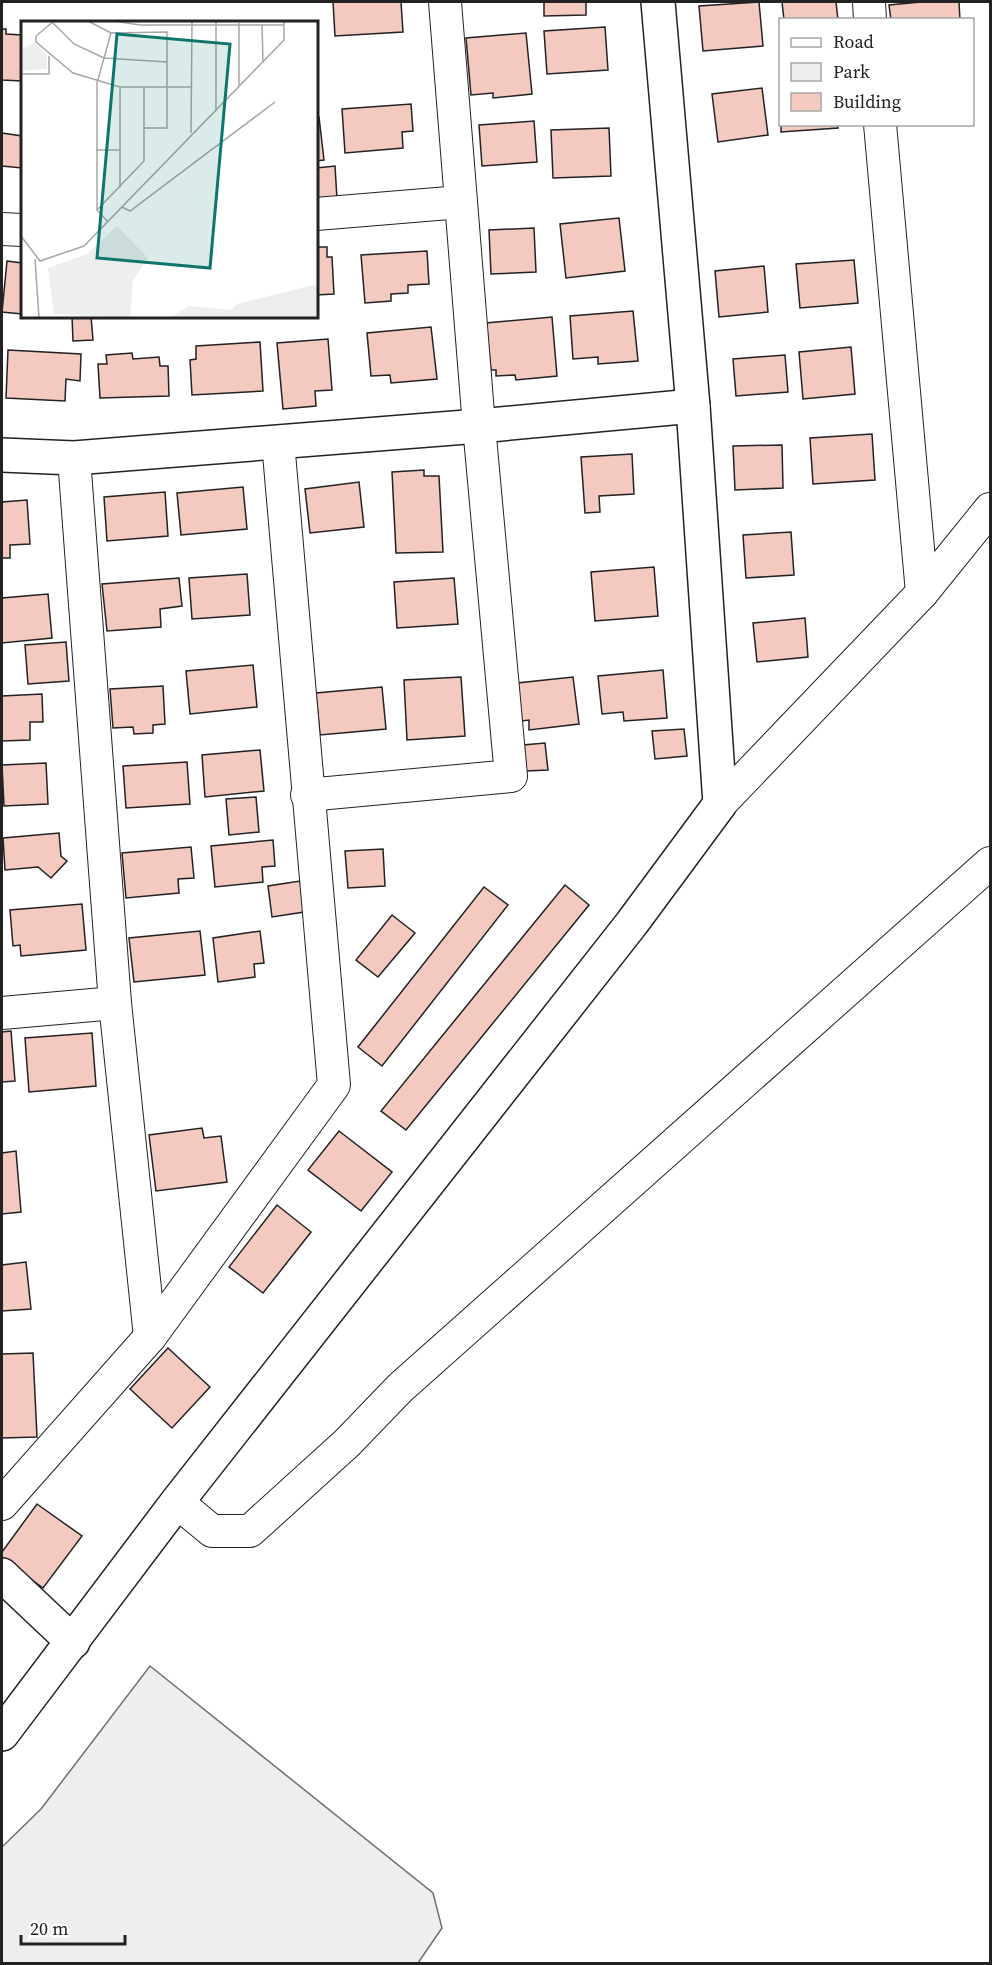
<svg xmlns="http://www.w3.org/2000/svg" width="992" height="1965" font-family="'Source Serif 4',serif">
  <rect width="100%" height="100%" fill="#fff"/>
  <polygon fill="#eee" stroke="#6f6f6f" stroke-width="1.5" points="150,1666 433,1893 442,1928 418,1963 2,1963 2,1847 41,1809"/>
  <g fill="#f3c9c0" stroke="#222" stroke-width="1.5">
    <polygon points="333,2 401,2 403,32 335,36"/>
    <polygon points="544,2 586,2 586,15 544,16"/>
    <polygon points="759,2 763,46 703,51 699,6"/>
    <polygon points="782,2 836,2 838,20 784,20"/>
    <polygon points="921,2 959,2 960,20 891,20 889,5"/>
    <polygon points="605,27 608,70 547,74 544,31"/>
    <polygon points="2,29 6,29 6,34 22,35 22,81 2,80"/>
    <polygon points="526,33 532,94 493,98 493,93 471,95 466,38"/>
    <polygon points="762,88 768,135 718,142 712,94"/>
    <polygon points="411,104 413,131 402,132 403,148 345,153 342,109"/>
    <polygon points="316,117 319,117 324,160 316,161"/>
    <polygon points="534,121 537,162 482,166 479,125"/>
    <polygon points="781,124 837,124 838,128 781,132"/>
    <polygon points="609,128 611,176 553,178 551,130"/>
    <polygon points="2,133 22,136 22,168 2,166"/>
    <polygon points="335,166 337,199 316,200 316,168"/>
    <polygon points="619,218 625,271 566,278 560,224"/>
    <polygon points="534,228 536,272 491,274 489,230"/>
    <polygon points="316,247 327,247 327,257 332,257 334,294 316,295"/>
    <polygon points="427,251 429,284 408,285 408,293 391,294 391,301 365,303 361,255"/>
    <polygon points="854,260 858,303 800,308 796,264"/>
    <polygon points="7,261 22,263 22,314 2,312"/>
    <polygon points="764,266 768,312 719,317 715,271"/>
    <polygon points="633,311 638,361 598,364 598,357 573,359 570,316"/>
    <polygon points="72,316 91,316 93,340 73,341"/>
    <polygon points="552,317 557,376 516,380 515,375 496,376 496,370 491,370 486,323"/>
    <polygon points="431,327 437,379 391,383 390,375 371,376 367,333"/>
    <polygon points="328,339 332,390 315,391 316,406 283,409 277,343"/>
    <polygon points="260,342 263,391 192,395 190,360 196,359 196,346"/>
    <polygon points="851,347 855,394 803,399 799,352"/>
    <polygon points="8,350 81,354 80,381 66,379 65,401 6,398"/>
    <polygon points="132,353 133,359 159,357 160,366 168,366 169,396 100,398 98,364 107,364 106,355"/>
    <polygon points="785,355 788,392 736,396 733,359"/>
    <polygon points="872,434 875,480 813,484 810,438"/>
    <polygon points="782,445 783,488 735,490 733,446"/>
    <polygon points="632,454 634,494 599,496 600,512 585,513 581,457"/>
    <polygon points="424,470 424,476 439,476 443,552 396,553 392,472"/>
    <polygon points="359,482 364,527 310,533 305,489"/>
    <polygon points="243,487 247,529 181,535 177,493"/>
    <polygon points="165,492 168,536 107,541 104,497"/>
    <polygon points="27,500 30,544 10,545 10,558 2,558 2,502"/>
    <polygon points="791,532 794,575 746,578 743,535"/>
    <polygon points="654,567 658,616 595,621 591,572"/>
    <polygon points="247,574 250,615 192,619 189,578"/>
    <polygon points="179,578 182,606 160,609 161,627 107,631 102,584"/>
    <polygon points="454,578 458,624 397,628 394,582"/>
    <polygon points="48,594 52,638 2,643 2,598"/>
    <polygon points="805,618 808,657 757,662 753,623"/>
    <polygon points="66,642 69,681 28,684 25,645"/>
    <polygon points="253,665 257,707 190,714 186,671"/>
    <polygon points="663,670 667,718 624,721 623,712 602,714 598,676"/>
    <polygon points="461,677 465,736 407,740 404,680"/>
    <polygon points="573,677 579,724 529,730 529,720 522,721 517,683"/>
    <polygon points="163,686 165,724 153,725 153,733 134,734 133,727 113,728 110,689"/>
    <polygon points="382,687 386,729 320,735 316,693"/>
    <polygon points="42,694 43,722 30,722 30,740 2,741 2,696"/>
    <polygon points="684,729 687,756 655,759 652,731"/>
    <polygon points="545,743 548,770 526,771 523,745"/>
    <polygon points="260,750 264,791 205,797 202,755"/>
    <polygon points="187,762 190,804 126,808 123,766"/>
    <polygon points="46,763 48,804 4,806 2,765"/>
    <polygon points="256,797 259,832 229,835 226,799"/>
    <polygon points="59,833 61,856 67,861 51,878 38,867 5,870 3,838"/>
    <polygon points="273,840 275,866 262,867 263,882 215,887 211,846"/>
    <polygon points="191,847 194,878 178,879 179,893 126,898 122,853"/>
    <polygon points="383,849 385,886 348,888 345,851"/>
    <polygon points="300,881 304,912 272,917 268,886"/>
    <polygon points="565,885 589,905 406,1130 381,1111"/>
    <polygon points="484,887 508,905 382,1066 358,1047"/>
    <polygon points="82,904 86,950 21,956 20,945 13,946 10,910"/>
    <polygon points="392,915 415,933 378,977 356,960"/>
    <polygon points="200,931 205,975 134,982 129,938"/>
    <polygon points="260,931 264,963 254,964 255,977 218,982 213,938"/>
    <polygon points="11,1031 15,1081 2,1082 2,1032"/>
    <polygon points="92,1033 96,1086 29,1092 25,1038"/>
    <polygon points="202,1128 204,1138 221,1136 227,1182 156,1191 149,1135"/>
    <polygon points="339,1131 392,1172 361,1211 308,1170"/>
    <polygon points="16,1151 21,1212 2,1214 2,1153"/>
    <polygon points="277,1205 311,1232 263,1293 229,1267"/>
    <polygon points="26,1262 31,1309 2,1311 2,1265"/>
    <polygon points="168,1348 210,1387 172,1428 130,1389"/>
    <polygon points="33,1353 37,1437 2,1438 2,1354"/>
    <polygon points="37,1504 82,1536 43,1588 2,1558 2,1552"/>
  </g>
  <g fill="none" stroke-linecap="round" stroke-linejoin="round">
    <defs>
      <g id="minor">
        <polyline points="869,2 870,20"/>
        <polyline points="880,124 922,593"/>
        <polyline points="316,214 461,202"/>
        <polyline points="2,229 22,230"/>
        <polyline points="74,458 115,1003 150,1337"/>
        <polyline points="307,795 511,776 479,426 445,2"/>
        <polyline points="720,804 922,593 990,509"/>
        <polyline points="2,1013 115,1003"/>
        <polyline points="177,1502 212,1531 250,1531 347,1443 400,1388 990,863"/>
        <polyline points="2,1504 150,1337 334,1085 278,442"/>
      </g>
      <g id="tertiary">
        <polyline points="2,455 74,458 479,426 693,406"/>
        <polyline points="2,1575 73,1642"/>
        <polyline points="2,1734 177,1502 632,923 720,804 693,406 658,2"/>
      </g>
    </defs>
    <use href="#minor" stroke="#222" stroke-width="34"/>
    <use href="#tertiary" stroke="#222" stroke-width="36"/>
    <use href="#minor" stroke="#fff" stroke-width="32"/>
    <use href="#tertiary" stroke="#fff" stroke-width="33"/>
  </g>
  <g transform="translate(21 21)">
    <rect width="297" height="297" fill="#fff"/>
    <path d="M14 22 26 35V48L0 50V28ZM96 205 127 237 112 259 109 297 33 293 27 247 66 233ZM297 263V297H148L168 285 210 289 216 283Z" fill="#eee"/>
    <path fill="none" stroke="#a7a7a7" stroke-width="1.5" d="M33 0 15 15V21L52 52 99 66H171M67 0 90 12 146 11V107H123M93 0 119 4H263M195 0V90M32 2 53 23 83 37 146 41M218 2V66M241 3 242 42M0 53H28V35M170 112 171 0M75 129H99M99 167V66M101 186 109 190 254 81M76 189 123 140V66M87 201 76 189V62L90 12M0 215 19 240 63 225 263 19V0M14 238 18 297"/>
    <path fill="#0f766e" fill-opacity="0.15" stroke="#0f766e" stroke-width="3" d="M96 13 209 23 189 247 76 237Z"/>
    <rect width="297" height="297" fill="none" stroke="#222" stroke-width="3"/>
  </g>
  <rect width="992" height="1965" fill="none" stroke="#222222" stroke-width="6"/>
  <rect x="779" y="18" width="195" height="108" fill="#ffffff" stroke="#a7a7a7" stroke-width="1.5"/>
  <rect x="791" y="38" width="30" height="9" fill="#ffffff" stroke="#a7a7a7" stroke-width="1.5"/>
  <text x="833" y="48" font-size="18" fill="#222222">Road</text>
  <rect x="791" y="63" width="30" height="18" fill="#eeeeee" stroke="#a7a7a7" stroke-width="1.5"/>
  <text x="833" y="78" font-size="18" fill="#222222">Park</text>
  <rect x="791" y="93" width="30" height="18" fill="#f3c9c0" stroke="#a7a7a7" stroke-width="1.5"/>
  <text x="833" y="108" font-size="18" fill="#222222">Building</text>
  <path d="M21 1935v9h104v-9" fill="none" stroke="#222222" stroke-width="3"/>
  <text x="30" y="1935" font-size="18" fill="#222222" stroke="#ffffff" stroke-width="4.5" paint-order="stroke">20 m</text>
</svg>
